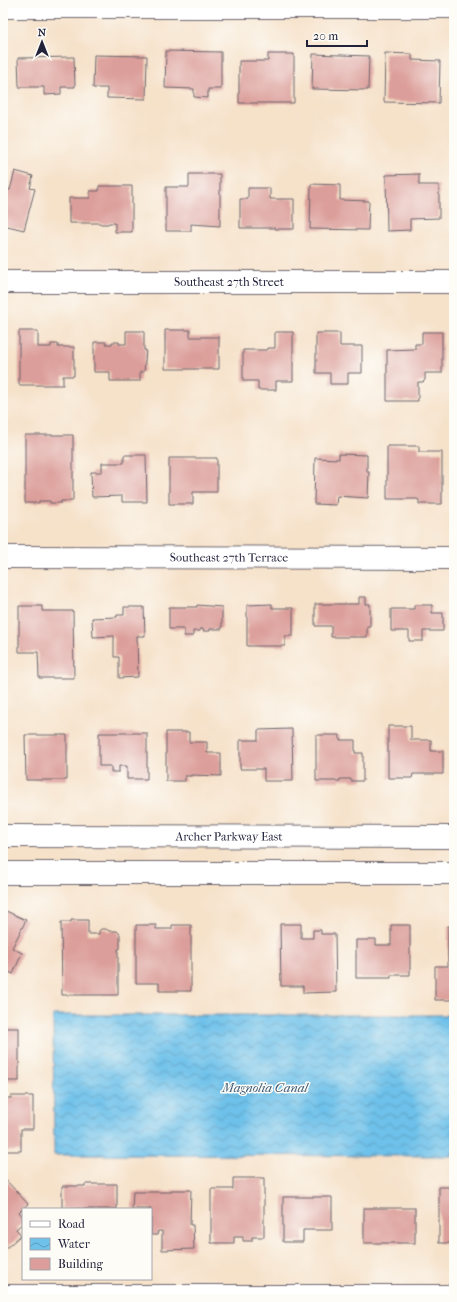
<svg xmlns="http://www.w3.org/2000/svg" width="457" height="1302" font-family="'IM FELL French Canon',serif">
  <defs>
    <pattern id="water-waves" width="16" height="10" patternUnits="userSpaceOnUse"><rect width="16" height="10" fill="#6ec1ea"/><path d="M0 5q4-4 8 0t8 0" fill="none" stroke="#5a9cbf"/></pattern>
  </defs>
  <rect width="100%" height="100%" fill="#fdfcf7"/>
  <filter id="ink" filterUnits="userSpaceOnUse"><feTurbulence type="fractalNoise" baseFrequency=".025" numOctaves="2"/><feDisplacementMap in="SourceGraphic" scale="8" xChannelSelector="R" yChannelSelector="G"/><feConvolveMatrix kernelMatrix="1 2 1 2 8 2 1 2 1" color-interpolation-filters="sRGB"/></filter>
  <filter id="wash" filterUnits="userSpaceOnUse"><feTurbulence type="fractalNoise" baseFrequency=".012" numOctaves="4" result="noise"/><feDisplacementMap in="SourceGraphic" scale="16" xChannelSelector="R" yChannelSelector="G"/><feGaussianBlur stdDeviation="0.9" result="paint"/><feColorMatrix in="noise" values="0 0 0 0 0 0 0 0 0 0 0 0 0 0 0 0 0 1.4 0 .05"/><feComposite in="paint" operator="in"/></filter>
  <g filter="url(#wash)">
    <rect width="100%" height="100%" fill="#f6e1c9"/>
    <polygon fill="url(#water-waves)" stroke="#487292" points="53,1015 454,1015 454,1156 54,1155"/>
    <g id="blocks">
      <g fill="#dc9e9a">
        <polygon points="166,51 221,52 221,89 208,89 208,98 194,97 194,89 165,88"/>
        <polygon points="385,53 412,54 412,60 440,61 439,103 384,102"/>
        <polygon points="268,54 294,54 294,103 239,103 239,61 268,61"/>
        <polygon points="313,54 369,56 368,90 312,89"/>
        <polygon points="94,55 147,56 146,99 107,98 107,88 93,88"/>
        <polygon points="74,57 75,87 61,87 61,94 44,95 44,87 19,87 18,58"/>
        <polygon points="15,171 33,176 30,188 35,189 24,230 3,225 3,188 10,190"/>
        <polygon points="189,174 220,174 220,226 191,224 191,231 166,231 166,187 189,187"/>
        <polygon points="419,174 419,185 439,185 439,218 410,219 410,230 387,231 386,175"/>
        <polygon points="311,184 340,185 340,200 369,201 368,230 310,229"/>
        <polygon points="99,186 132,186 132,232 115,232 115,223 109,223 108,224 101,224 100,223 69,223 69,198 90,198 90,191 99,191"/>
        <polygon points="248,188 270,188 270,199 294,199 294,229 275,229 275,228 240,228 240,199 248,199"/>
        <polygon points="165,330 190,330 190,337 219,337 219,369 165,369"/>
        <polygon points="19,331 38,331 38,347 51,347 51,344 58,344 58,347 74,347 74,376 63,376 63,385 19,385"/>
        <polygon points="126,331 144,331 144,350 146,350 144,372 140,372 140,381 110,381 110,372 94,372 94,342 106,342 106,344 112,344 112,342 119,342 119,344 126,344"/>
        <polygon points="275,332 293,332 293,381 276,381 276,390 258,390 258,381 243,381 243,350 268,350 268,348 275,348"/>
        <polygon points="422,332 442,332 442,373 425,373 425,380 423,382 418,382 418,401 387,401 387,350 415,349 415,344 422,344"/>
        <polygon points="316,333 340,333 340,346 362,346 362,373 348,373 348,384 330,384 330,373 316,373"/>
        <polygon points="25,435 73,435 73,501 61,501 61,503 50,503 50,501 39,501 39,503 25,503"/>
        <polygon points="387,446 419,446 419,452 442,452 442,504 419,504 419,500 417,499 387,499"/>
        <polygon points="339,454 367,455 367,472 369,472 368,498 337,496 336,505 314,504 315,458 339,459"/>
        <polygon points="124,455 146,455 147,502 122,502 122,496 92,497 91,472 102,472 102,463 124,463"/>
        <polygon points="169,458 217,458 217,492 193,492 193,504 169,504"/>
        <polygon points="359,597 366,597 366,604 370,604 370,626 367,626 367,637 331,637 331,626 315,626 315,604 359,604"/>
        <polygon points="272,604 272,608 293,608 293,636 285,636 285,646 247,646 247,605"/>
        <polygon points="197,605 222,607 222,629 210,629 210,631 203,631 203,629 200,629 200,631 193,631 193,636 184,636 184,629 169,629 169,607 197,607"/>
        <polygon points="414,605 432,605 432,613 443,613 443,631 423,631 423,641 409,641 409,631 391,631 391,609 414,609"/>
        <polygon points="19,606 42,606 42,611 73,611 74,678 39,678 38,652 19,652"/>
        <polygon points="124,607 144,607 145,636 137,636 138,677 119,678 119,657 114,657 114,636 93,637 92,618 117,617 117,615 124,615"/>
        <polygon points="388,726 411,726 411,740 431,740 431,751 443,751 443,774 413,774 412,778 388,778"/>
        <polygon points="292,729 293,781 264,781 264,769 240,769 240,740 258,740 258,730"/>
        <polygon points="166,732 189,732 189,742 207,742 207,753 221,753 221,776 191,775 191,776 185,776 185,781 166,781"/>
        <polygon points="99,733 147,733 147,779 127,779 127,766 119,766 119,772 111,772 111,766 99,766"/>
        <polygon points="25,735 67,735 67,780 26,780"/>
        <polygon points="316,735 340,735 340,740 355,740 355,753 363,753 363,781 351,781 351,779 340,779 340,781 316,781"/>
        <polygon points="6,911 26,920 12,948 22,953 13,974 3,969 3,916"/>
        <polygon points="71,920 88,920 88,934 99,934 99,931 101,929 106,929 109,931 117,931 120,934 120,949 118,949 118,995 62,995 61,922 71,922"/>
        <polygon points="280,924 301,924 301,938 313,938 313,930 321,930 321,934 335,934 336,992 303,993 303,986 281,986"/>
        <polygon points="136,925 156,925 156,929 172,929 172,925 191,925 191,991 159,991 159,983 136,983"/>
        <polygon points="391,925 410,925 410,975 391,975 391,978 356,978 356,940 368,940 368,939 376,939 376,945 391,945"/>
        <polygon points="448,926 454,926 454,1000 435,1000 435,966 448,966"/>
        <rect x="3" y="1028" width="16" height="53"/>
        <polygon points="11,1096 33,1096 33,1129 21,1129 21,1151 3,1151 3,1098 11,1098"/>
        <polygon points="4,1178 28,1204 19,1212 23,1217 23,1223 16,1229 21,1235 3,1251 3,1179"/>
        <polygon points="233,1178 264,1178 264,1237 252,1237 252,1241 243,1241 243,1237 234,1237 234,1243 211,1243 211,1189 233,1189"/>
        <polygon points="85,1184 117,1184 117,1209 62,1209 62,1186 85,1186"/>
        <rect x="439" y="1187" width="15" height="56"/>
        <polygon points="171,1190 191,1190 190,1225 193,1225 194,1249 162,1250 162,1231 158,1231 157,1235 151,1235 151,1209 132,1209 133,1192 171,1192"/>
        <polygon points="283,1197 332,1197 332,1230 303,1230 303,1242 283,1242"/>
        <rect x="364" y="1208" width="51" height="35"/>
      </g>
    </g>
  </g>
  <g filter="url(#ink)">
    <use href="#blocks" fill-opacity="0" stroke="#6c656d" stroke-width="1"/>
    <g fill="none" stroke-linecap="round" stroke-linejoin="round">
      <defs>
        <g id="minor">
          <polyline points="3,7 454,7"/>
          <path id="s1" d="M3 282H454"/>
          <path id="s2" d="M3 557 454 558"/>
          <path id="s3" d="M3 836 454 837"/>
          <polyline points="3,873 454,873"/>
          <polyline points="3,1296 454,1296"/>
        </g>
      </defs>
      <use href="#minor" stroke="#6c656d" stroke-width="24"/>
      <use href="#minor" stroke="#fff" stroke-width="22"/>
    </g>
  </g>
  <g text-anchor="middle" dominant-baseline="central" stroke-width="3" stroke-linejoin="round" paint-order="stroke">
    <g font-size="12" fill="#22223b" stroke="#fdfcf7">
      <text stroke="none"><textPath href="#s1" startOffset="226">Southeast 27th Street</textPath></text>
      <text stroke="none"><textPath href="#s2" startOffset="226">Southeast 27th Terrace</textPath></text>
      <text stroke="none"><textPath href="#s3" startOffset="226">Archer Parkway East</textPath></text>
    </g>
    <g font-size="13" font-style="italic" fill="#3d5a78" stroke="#fdfcf7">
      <text x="265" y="1087">Magnolia Canal</text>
    </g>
  </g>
  <rect width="457" height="1302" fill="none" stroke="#fdfcf7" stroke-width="16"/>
  <rect x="22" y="1208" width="130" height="72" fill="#fdfcf7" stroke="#a5a5ac"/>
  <rect x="30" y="1221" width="20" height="6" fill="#ffffff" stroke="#a5a5ac"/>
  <text x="58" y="1228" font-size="12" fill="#22223b">Road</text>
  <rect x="30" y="1238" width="20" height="12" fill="url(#water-waves)" stroke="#a5a5ac"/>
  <text x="58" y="1248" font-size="12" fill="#22223b">Water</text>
  <rect x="30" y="1258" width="20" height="12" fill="#dc9e9a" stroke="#a5a5ac"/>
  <text x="58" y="1268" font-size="12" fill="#22223b">Building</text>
  <g transform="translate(42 42)" stroke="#fdfcf7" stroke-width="3" paint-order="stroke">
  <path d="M0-3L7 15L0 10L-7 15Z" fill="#22223b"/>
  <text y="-6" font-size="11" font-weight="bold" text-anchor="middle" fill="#22223b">N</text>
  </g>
  <path d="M307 40v6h60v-6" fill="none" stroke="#22223b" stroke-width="2"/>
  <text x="313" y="40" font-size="12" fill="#22223b" stroke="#fdfcf7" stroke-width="3" paint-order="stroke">20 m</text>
</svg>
